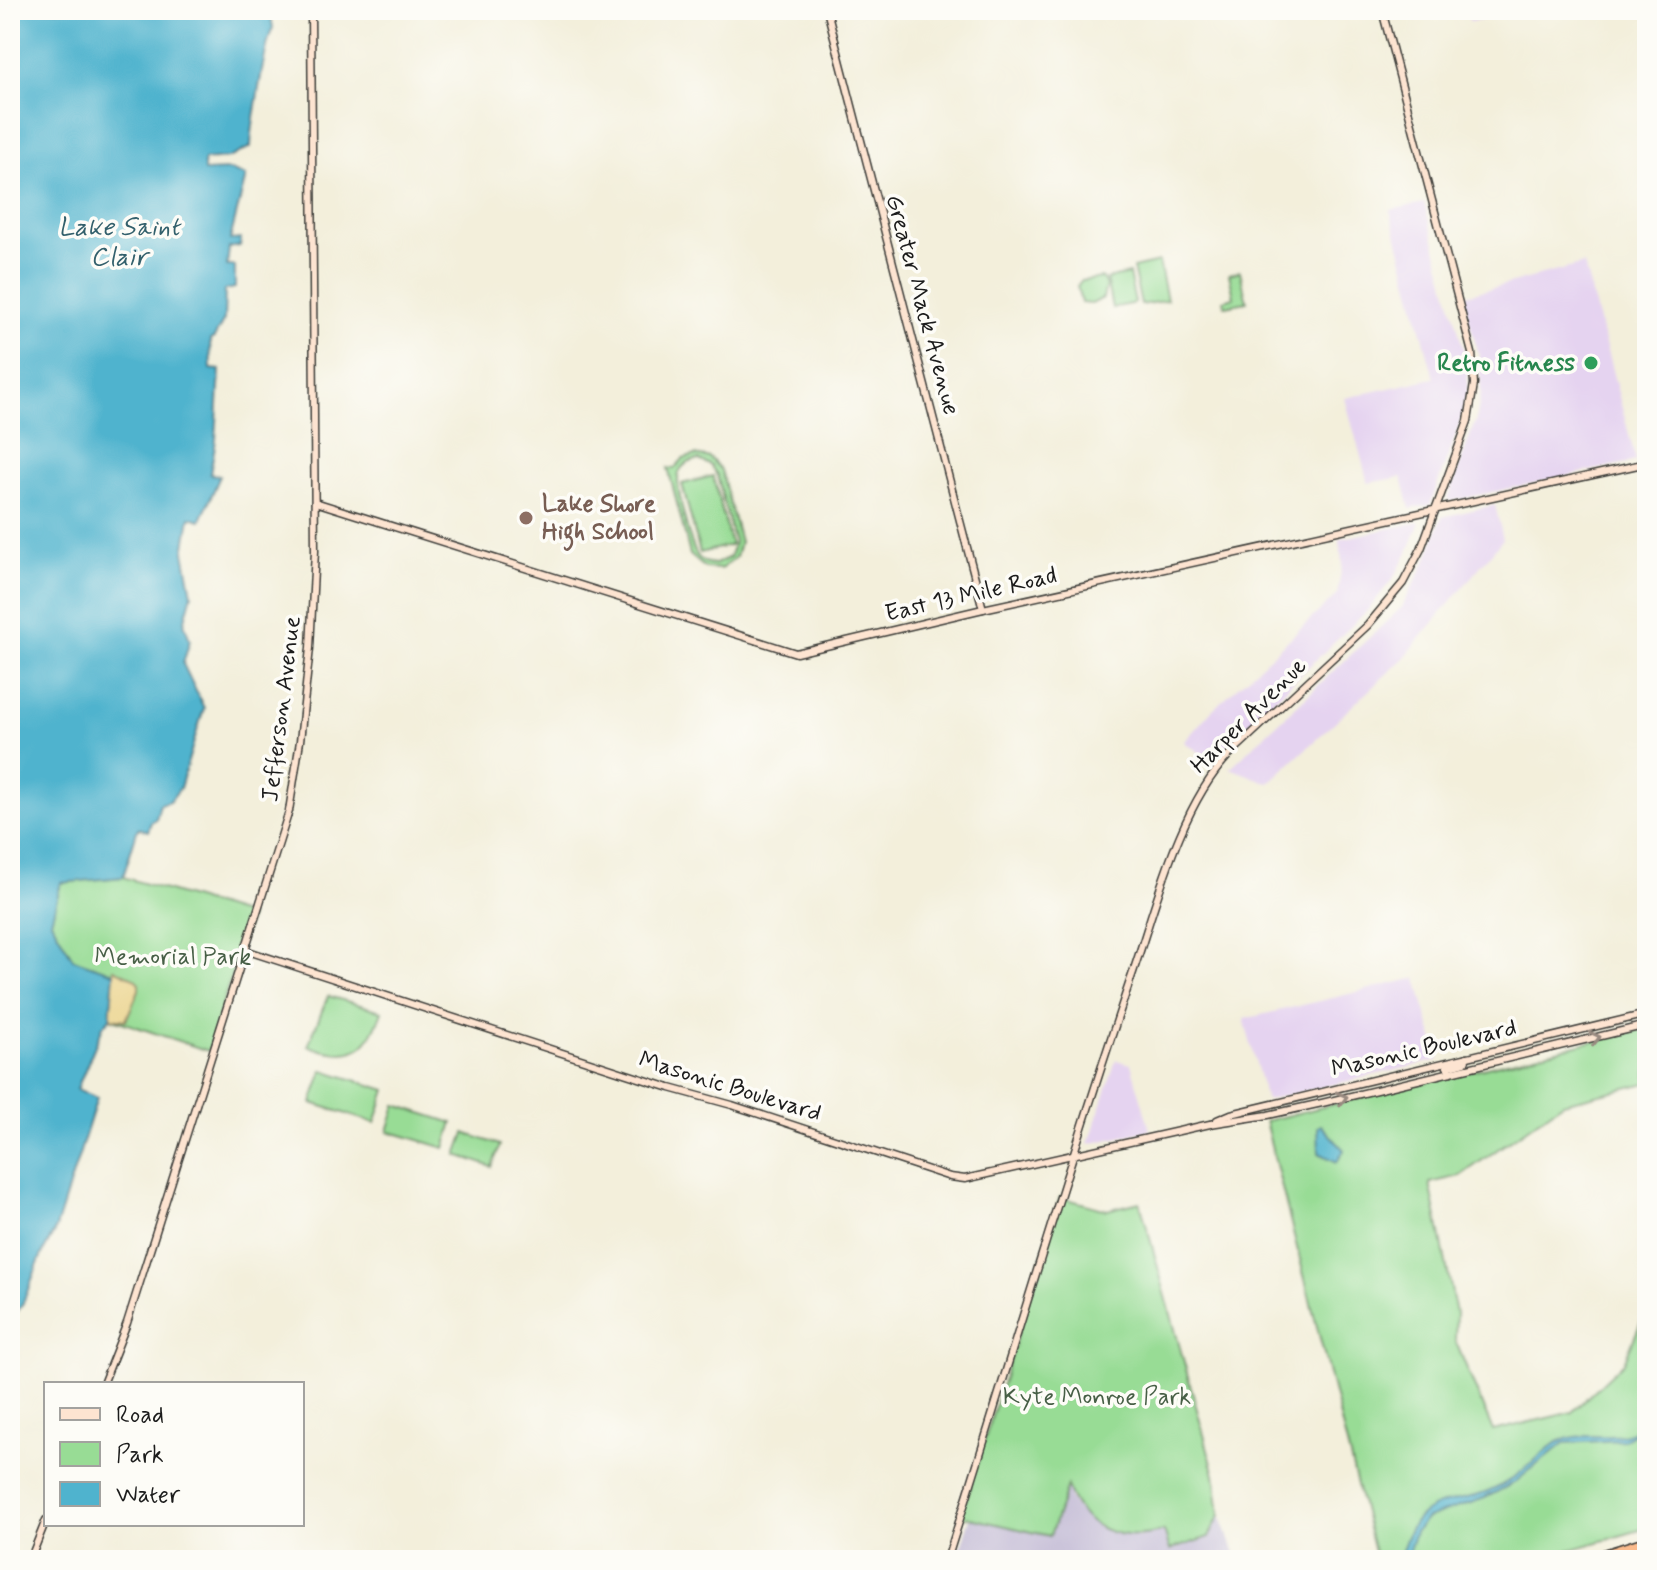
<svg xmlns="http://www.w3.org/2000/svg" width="1657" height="1570" font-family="Mynerve,sans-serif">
  <rect width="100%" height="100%" fill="#fdfcf7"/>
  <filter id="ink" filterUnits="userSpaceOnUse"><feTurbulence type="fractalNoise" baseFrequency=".0125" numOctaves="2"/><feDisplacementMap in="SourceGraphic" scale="16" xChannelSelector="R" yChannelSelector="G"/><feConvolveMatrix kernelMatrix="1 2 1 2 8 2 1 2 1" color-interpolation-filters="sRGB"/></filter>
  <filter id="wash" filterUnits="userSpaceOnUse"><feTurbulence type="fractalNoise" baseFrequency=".006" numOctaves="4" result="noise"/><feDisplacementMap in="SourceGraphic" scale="32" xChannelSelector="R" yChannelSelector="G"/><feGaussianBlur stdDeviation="1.8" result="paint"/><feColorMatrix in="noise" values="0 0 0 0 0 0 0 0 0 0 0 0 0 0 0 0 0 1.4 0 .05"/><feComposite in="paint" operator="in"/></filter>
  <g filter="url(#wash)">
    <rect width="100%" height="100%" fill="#f3efdb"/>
    <g fill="#e5d3f0">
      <polygon points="1464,10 1518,10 1470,22"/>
      <polygon points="1424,203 1468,366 1467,404 1430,505 1410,509 1402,477 1368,483 1345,398 1434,378 1390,210"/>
      <polygon points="1584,264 1636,461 1451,501 1448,499 1477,416 1481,393 1479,355 1462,296"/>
      <polygon points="1495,505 1503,539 1404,658 1269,783 1230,768 1402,607 1427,559 1442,517"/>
      <polygon points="1420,522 1408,552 1394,577 1369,609 1211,760 1184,742 1211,711 1337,595 1342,565 1340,539"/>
      <polygon points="1417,978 1439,1060 1266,1100 1244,1019"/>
      <polygon points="1116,1060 1131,1064 1150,1130 1089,1144"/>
    </g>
    <polygon fill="#c7c0d8" points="1067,1485 1070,1499 1078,1511 1138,1537 1164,1531 1208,1537 1220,1515 1238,1560 957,1560 970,1518 1050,1536"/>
    <g fill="#98dc95" stroke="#5a7c58" stroke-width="2" fill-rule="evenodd">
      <polygon points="1159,262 1167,300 1141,305 1133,268"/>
      <polygon points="1240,271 1247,302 1225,306 1224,300 1234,297 1229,274"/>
      <polygon points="1129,274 1135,303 1112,308 1106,279"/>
      <polygon points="1102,278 1106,285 1103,298 1092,304 1081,303 1077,286 1081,281"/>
      <path d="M695 455 710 458 721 470 740 542 736 557 721 569 705 568 690 555 668 468 674 469 683 459ZM699 460 710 465 717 475 734 542 730 557 716 564C709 564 704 563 699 558 691 550 674 483 679 473 682 464 690 461 699 460Z"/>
      <polygon points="713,476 731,545 700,553 682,484"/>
      <polygon points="123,877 250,916 208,1051 110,1018 114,974 73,959 51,921 61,882"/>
      <path d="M328 996 382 1011C367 1055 351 1060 308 1046Z"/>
      <polygon points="1647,1028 1647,1083 1563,1103 1460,1176 1430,1183 1456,1313 1455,1340 1493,1431 1572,1412 1624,1362 1647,1308 1647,1528 1535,1560 1376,1560 1265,1121"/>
      <polygon points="323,1070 386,1090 375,1123 312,1103"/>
      <polygon points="396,1105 453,1123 445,1148 388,1131"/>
      <polygon points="465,1133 500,1145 492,1167 457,1155"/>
      <path d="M1060 1197 1107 1210 1140 1202 1215 1475 1220 1515 1209 1537 1170 1550 1164 1531C1122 1543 1080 1530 1067 1486L1050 1536 961 1516Z"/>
    </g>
    <polygon fill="#eeda9e" stroke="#857b5d" stroke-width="2" points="114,969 134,978 139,983 139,990 126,1020 110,1018"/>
    <g fill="#4fb3ce" stroke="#366875" stroke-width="2">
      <path d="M10 10H270L273 28C266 38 251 131 251 147L229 158 204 160V171L230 170 246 176 230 240 241 239 240 246 229 248 227 266H235V288L225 290 224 320 214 338 210 340 211 369 220 370 216 440 210 474 220 476 201 520 190 517 184 552 192 594 184 623 190 640 183 664 204 708 180 788 170 801 160 804 156 819 151 822 148 831 138 828 123 877 61 883 51 921 73 959 114 973 110 1018 103 1026 77 1089 97 1098 56 1228 42 1254 22 1305 12 1319 10 1356Z"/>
      <polygon points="1321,1125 1344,1150 1337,1162 1319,1153 1318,1127"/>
      <path d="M1647 1420V1426L1623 1440 1564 1443 1514 1483 1485 1498 1427 1518 1415 1532 1406 1560H1399C1404 1545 1408 1527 1420 1516 1438 1499 1468 1501 1490 1491 1503 1485 1515 1477 1526 1468 1539 1458 1550 1443 1566 1439 1594 1430 1626 1447 1647 1420Z"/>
    </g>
  </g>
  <g filter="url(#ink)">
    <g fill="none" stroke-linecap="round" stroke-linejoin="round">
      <defs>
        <g id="secondary">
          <polyline points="827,10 983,609"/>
          <polyline points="315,502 796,653 983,609 1647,463"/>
          <polyline points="245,950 670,1088 732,1105 950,1177 965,1179 1210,1124 1268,1115 1322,1103 1647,1025"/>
          <polyline points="1451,1072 1447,1067 1465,1062 1467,1057"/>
          <polyline points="1217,1120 1231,1114 1647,1014"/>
          <polyline points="103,1384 127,1323 289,811 300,741 310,648 315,551 311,10"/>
          <polyline points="30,1560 46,1520"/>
          <path d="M947 1560C1008 1367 1065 1173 1130 981 1155 910 1177 810 1229 755L1368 625 1403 583 1421 549 1468 421 1474 384 1472 353 1382 10"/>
        </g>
        <g id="highway">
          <polyline points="1587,1560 1647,1541"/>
          <polyline points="1630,1560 1647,1554"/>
        </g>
      </defs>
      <use href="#secondary" stroke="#3c3c39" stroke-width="9"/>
      <use href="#highway" stroke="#3c3c39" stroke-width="12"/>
      <use href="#secondary" stroke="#fde4d1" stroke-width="6"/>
      <use href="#highway" stroke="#fbbb8c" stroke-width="9"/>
    </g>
    <defs><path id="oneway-chevron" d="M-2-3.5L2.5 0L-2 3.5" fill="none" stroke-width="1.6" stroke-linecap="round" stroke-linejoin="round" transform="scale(2)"/></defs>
    <g stroke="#988a80">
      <use href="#oneway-chevron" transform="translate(1595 1038) rotate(-13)"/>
      <use href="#oneway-chevron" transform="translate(1342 1098) rotate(-14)"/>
    </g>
  </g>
  <circle fill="#2e9e5b" stroke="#fdfcf7" stroke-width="3" cx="1591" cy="363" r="8"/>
  <circle fill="#8d6e63" stroke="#fdfcf7" stroke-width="3" cx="526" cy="518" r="8"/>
  <g text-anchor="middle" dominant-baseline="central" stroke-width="7" stroke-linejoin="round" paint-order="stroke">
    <g font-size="24" fill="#1c1c1c" stroke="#fdfcf7">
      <text transform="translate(922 305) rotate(75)">Greater Mack Avenue</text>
      <text transform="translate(971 595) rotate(-13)">East 13 Mile Road</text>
      <text transform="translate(282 709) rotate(-83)">Jefferson Avenue</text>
      <text transform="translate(1249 716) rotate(-45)">Harper Avenue</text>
      <text transform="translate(1424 1049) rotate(-13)">Masonic Boulevard</text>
      <text transform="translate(730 1087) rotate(17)">Masonic Boulevard</text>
    </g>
    <g font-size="24" font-weight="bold" fill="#27864d" stroke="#fdfcf7" text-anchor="end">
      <text x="1575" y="363">Retro Fitness</text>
    </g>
    <g font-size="24" font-weight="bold" fill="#785e54" stroke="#fdfcf7" text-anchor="start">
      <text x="542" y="504">Lake Shore<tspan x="542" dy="28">High School</tspan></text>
    </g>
    <g font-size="24" fill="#475f46" stroke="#fdfcf7">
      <text x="173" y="957">Memorial Park</text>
      <text x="1097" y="1397">Kyte Monroe Park</text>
    </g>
    <g font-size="26" font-style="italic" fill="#33606c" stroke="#fdfcf7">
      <text x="119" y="228">Lake Saint<tspan x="119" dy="30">Clair</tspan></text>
    </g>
  </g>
  <rect width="1657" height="1570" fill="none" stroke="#fdfcf7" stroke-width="40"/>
  <rect x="44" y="1382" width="260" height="144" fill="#fdfcf7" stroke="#a3a29f" stroke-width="2"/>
  <rect x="60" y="1408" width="40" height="12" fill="#fde4d1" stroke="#a3a29f" stroke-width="2"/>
  <text x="116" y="1422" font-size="24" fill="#1c1c1c">Road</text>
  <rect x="60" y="1442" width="40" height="24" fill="#98dc95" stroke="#a3a29f" stroke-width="2"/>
  <text x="116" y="1462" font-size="24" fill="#1c1c1c">Park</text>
  <rect x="60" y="1482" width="40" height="24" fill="#4fb3ce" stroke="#a3a29f" stroke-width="2"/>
  <text x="116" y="1502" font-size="24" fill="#1c1c1c">Water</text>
</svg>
